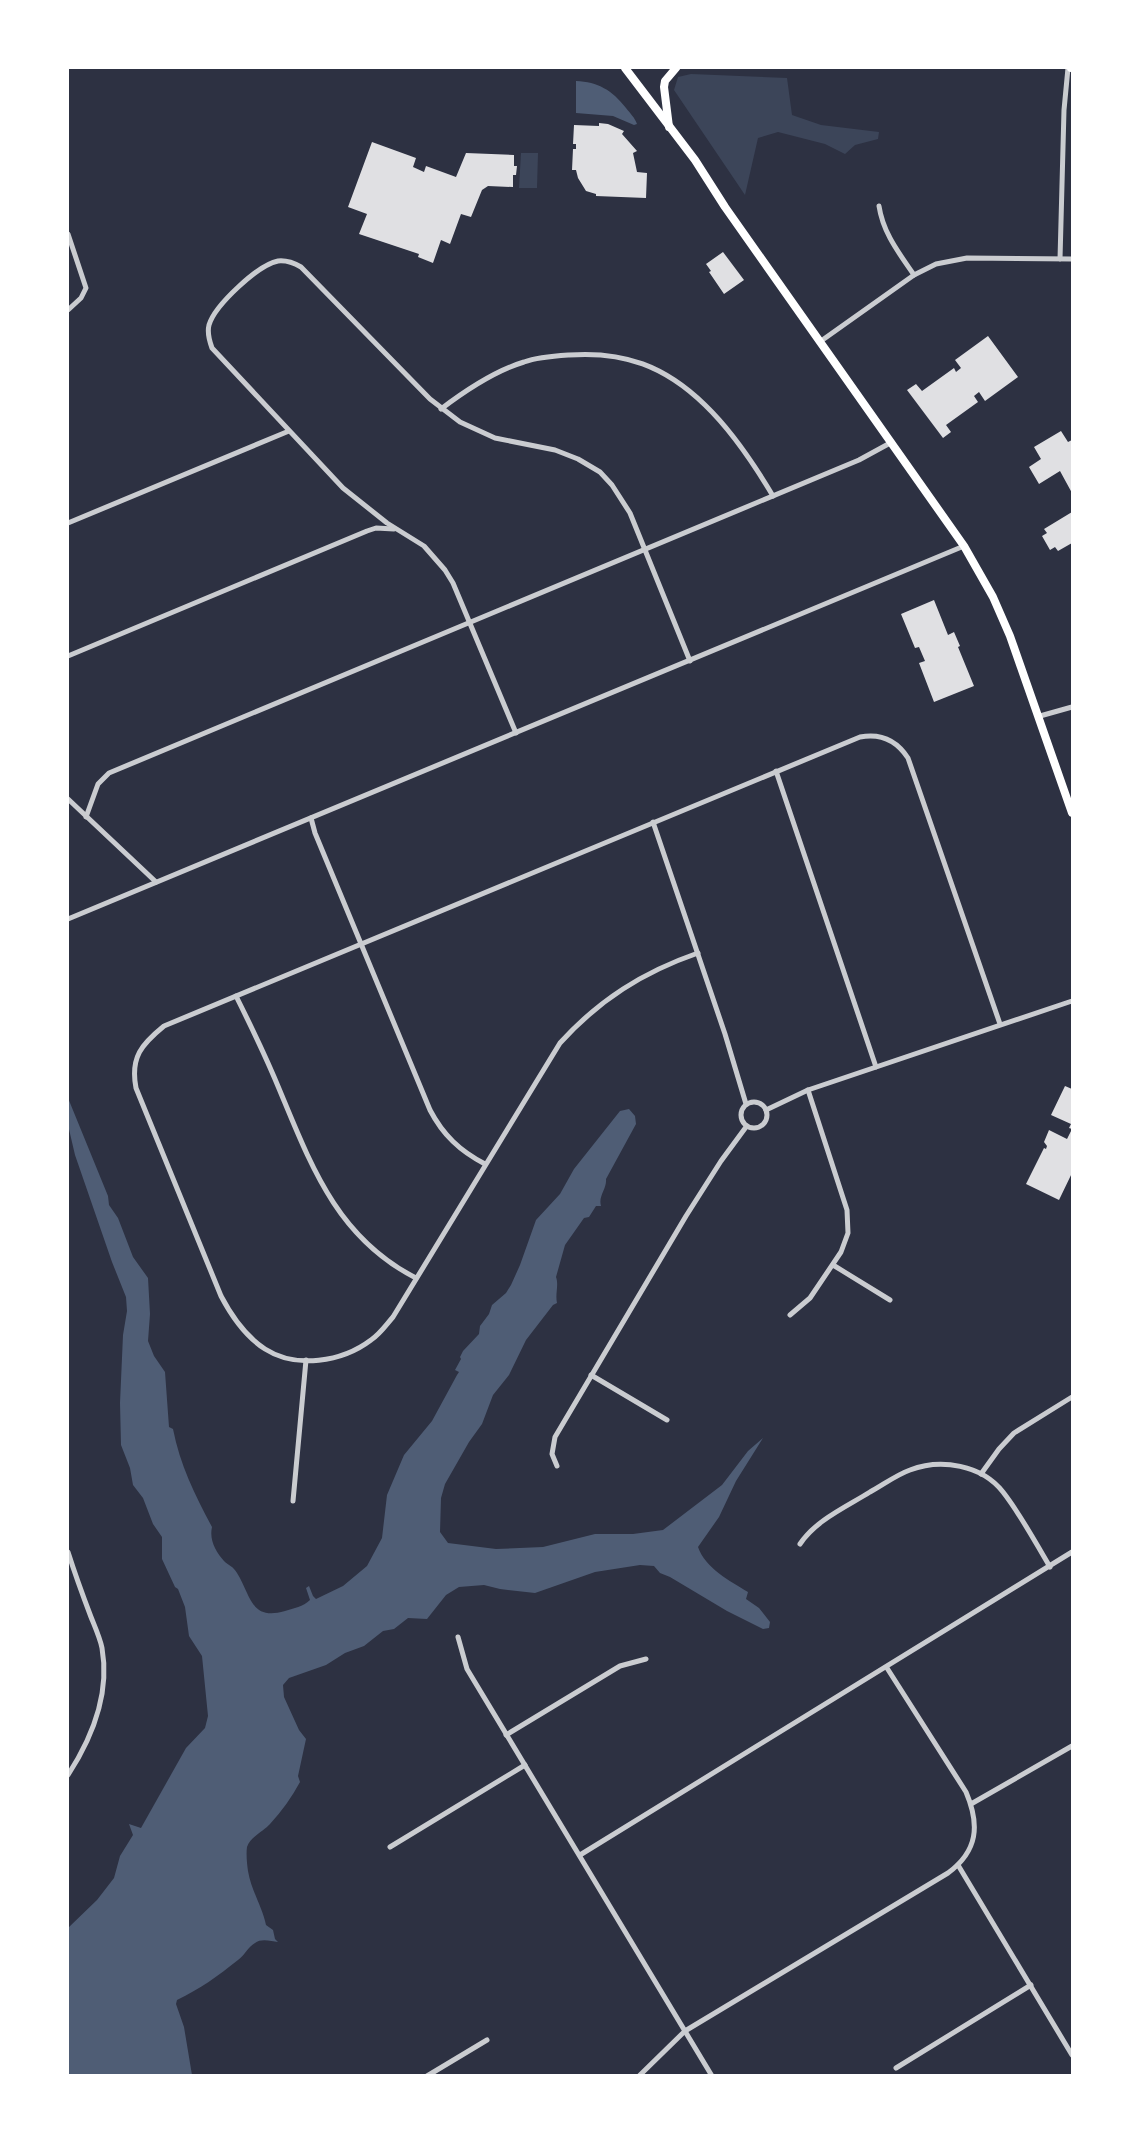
<svg xmlns="http://www.w3.org/2000/svg" width="1140" height="2143" font-family="Jost,sans-serif">
  <rect width="100%" height="100%" fill="#2d3142"/>
  <g fill="#3c4559">
    <polygon points="691,74 787,78 792,115 821,125 879,132 878,139 855,145 845,154 825,144 778,132 758,138 745,195 674,90 678,77"/>
    <polygon points="521,153 538,153 537,188 519,188"/>
  </g>
  <g fill="#4f5d75">
    <path d="M576 81C598 82 612 90 626 108 630 113 635 118 637 124L634 125 613 116 576 113Z"/>
    <path d="M68 1098 108 1196 109 1205 118 1218 133 1257 148 1278 150 1314 148 1341 154 1356 165 1372 169 1427 173 1429C180 1465 195 1495 212 1527 209 1540 216 1552 224 1561 228 1565 234 1567 237 1573 251 1595 250 1621 285 1611 294 1608 303 1607 310 1600L306 1588 309 1586 313 1596 316 1599 343 1586 367 1566 382 1538 387 1495 404 1455 432 1421 457 1375 459 1372 455 1370 461 1359 460 1357 463 1351 479 1334 480 1326 489 1314 492 1305 506 1293 511 1285 520 1265 536 1220 560 1194 574 1169 620 1111 629 1109 635 1116 636 1124 606 1179C607 1189 598 1196 601 1206H596L589 1217 584 1218 565 1245 556 1277C559 1285 555 1294 557 1303L553 1305 526 1340 509 1375 493 1395 482 1424 469 1442 445 1484 441 1498 440 1532 448 1543 496 1549 543 1547 595 1534H633L663 1530 722 1485 748 1451 763 1438 736 1481 719 1517 698 1547C705 1568 730 1581 748 1592L746 1599 759 1608 770 1622 769 1628 763 1629 727 1611 670 1577 660 1573 654 1566 640 1565 595 1572 535 1593 500 1589 484 1585 459 1587 446 1595 427 1619 408 1618 394 1629 383 1631 364 1646 345 1653 326 1665 289 1678 283 1685 284 1697 299 1730 306 1739 298 1776 300 1782C292 1797 282 1811 270 1824 264 1831 250 1837 247 1847 246 1854 247 1864 248 1871 251 1890 262 1906 266 1925L273 1930 275 1939 278 1942C271 1941 261 1938 255 1943 248 1947 244 1956 238 1960 218 1976 200 1989 177 2000L176 2004 184 2027 192 2075H68V1928L97 1900 114 1878 120 1856 133 1835 129 1824 141 1828 186 1748 205 1728 208 1716 202 1656 189 1636 185 1607 178 1589 175 1587 162 1559V1537L153 1524 143 1498 133 1485 130 1468 121 1445 120 1403 123 1335 127 1311 126 1297 112 1262 75 1155 68 1125Z"/>
  </g>
  <g fill="#e0e0e3">
    <polygon points="599,123 608,124 624,131 622,134 637,151 633,153 637,172 647,173 646,198 596,196 596,194 586,191 578,178 576,170 572,170 573,149 576,149 576,144 573,144 574,125 599,126"/>
    <polygon points="372,142 416,158 413,167 424,172 426,166 456,177 466,153 514,155 514,166 517,166 516,175 513,175 513,187 488,186 482,190 471,217 461,214 450,244 441,240 433,263 418,257 419,254 359,234 367,214 348,207"/>
    <polygon points="723,252 744,280 724,294 709,272 711,271 706,264"/>
    <polygon points="988,336 1018,377 985,401 979,392 974,396 978,402 946,425 951,432 943,438 907,390 916,384 922,391 954,368 956,372 961,368 955,360"/>
    <polygon points="1061,431 1068,442 1072,440 1072,493 1060,471 1039,484 1029,467 1041,459 1034,447"/>
    <polygon points="1072,512 1072,543 1058,551 1055,547 1050,550 1042,536 1047,533 1044,529"/>
    <polygon points="934,600 948,635 954,632 960,646 958,647 974,686 934,702 919,663 925,661 919,647 915,648 901,614"/>
    <polygon points="1065,1086 1072,1089 1072,1173 1059,1200 1026,1184 1044,1148 1046,1149 1047,1146 1044,1142 1049,1130 1067,1139 1072,1129 1069,1128 1071,1124 1051,1115"/>
  </g>
  <g fill="none" stroke-linecap="round" stroke-linejoin="round">
    <g stroke="#caccd0" stroke-width="5">
      <path d="M879 206C883 233 899 253 914 275"/>
      <polyline points="68,234 86,288 81,298 68,310"/>
      <polyline points="1060,259 1064,110 1068,68"/>
      <polyline points="821,341 914,275 936,264 967,258 1072,259"/>
      <path d="M441 409C466 390 494 371 524 362 538 357 554 356 569 355 624 351 665 366 705 405 732 431 754 464 773 496"/>
      <polyline points="68,523 289,431"/>
      <polyline points="68,656 367,531 376,528 394,529"/>
      <polyline points="1040,716 1072,707"/>
      <path d="M516 733 453 583 445 570 424 546 387 523 343 488 212 348C209 340 207 333 209 325 215 305 258 265 278 261 287 260 294 263 301 267L430 399 460 422 495 438 555 450 578 459 600 472 612 485 630 513 690 661"/>
      <polyline points="776,771 876,1067"/>
      <polyline points="68,799 156,882"/>
      <polyline points="86,817 98,784 109,773 859,460 892,442"/>
      <path d="M311 818 315 833 430 1110C443 1135 460 1151 485 1164"/>
      <polyline points="653,822 725,1034 746,1104"/>
      <polyline points="68,919 964,546"/>
      <path d="M698 953C643 972 599 1000 560 1043L393 1317C386 1325 380 1334 371 1340 342 1362 296 1369 265 1349 245 1336 232 1317 221 1296L136 1088C130 1057 142 1044 164 1026L860 737C881 733 897 741 908 758L1000 1024"/>
      <path d="M236 996C252 1028 267 1059 280 1091 312 1168 338 1238 416 1278"/>
      <circle cx="754" cy="1115" r="13"/>
      <polyline points="766,1110 808,1090 1072,1001"/>
      <polyline points="833,1265 890,1300"/>
      <polyline points="790,1315 810,1298 841,1252 848,1233 847,1210 808,1090"/>
      <polyline points="591,1375 667,1420"/>
      <polyline points="557,1466 552,1454 555,1437 686,1216 721,1161 746,1127"/>
      <polyline points="981,1474 999,1449 1014,1433 1072,1397"/>
      <polyline points="293,1501 306,1360"/>
      <path d="M800 1544C816 1520 846 1507 870 1492 883 1485 896 1475 910 1470 941 1458 982 1465 1003 1492 1021 1515 1035 1542 1050 1567"/>
      <path d="M68 1552C75 1574 83 1596 91 1617 95 1627 100 1638 102 1648 110 1693 92 1738 68 1775"/>
      <polyline points="458,1637 467,1669 712,2076"/>
      <polyline points="506,1735 620,1666 646,1659"/>
      <polyline points="971,1804 1072,1746"/>
      <polyline points="390,1847 525,1765"/>
      <polyline points="580,1855 1072,1552"/>
      <polyline points="958,1865 1072,2055"/>
      <polyline points="896,2068 1031,1985"/>
      <polyline points="427,2076 487,2040"/>
      <path d="M639 2076 685 2031 948 1873C978 1851 980 1825 966 1792L887 1668"/>
    </g>
    <polyline stroke="#fff" stroke-width="8" points="625,68 695,160 725,207 964,546 993,597 1010,636 1072,813"/>
    <g stroke="#fff" stroke-width="8">
      <polyline points="1071,68 1072,68"/>
      <polyline points="669,127 664,87 665,81 676,68"/>
    </g>
  </g>
  <rect width="1140" height="2143" fill="none" stroke="#ffffff" stroke-width="138"/>
</svg>
